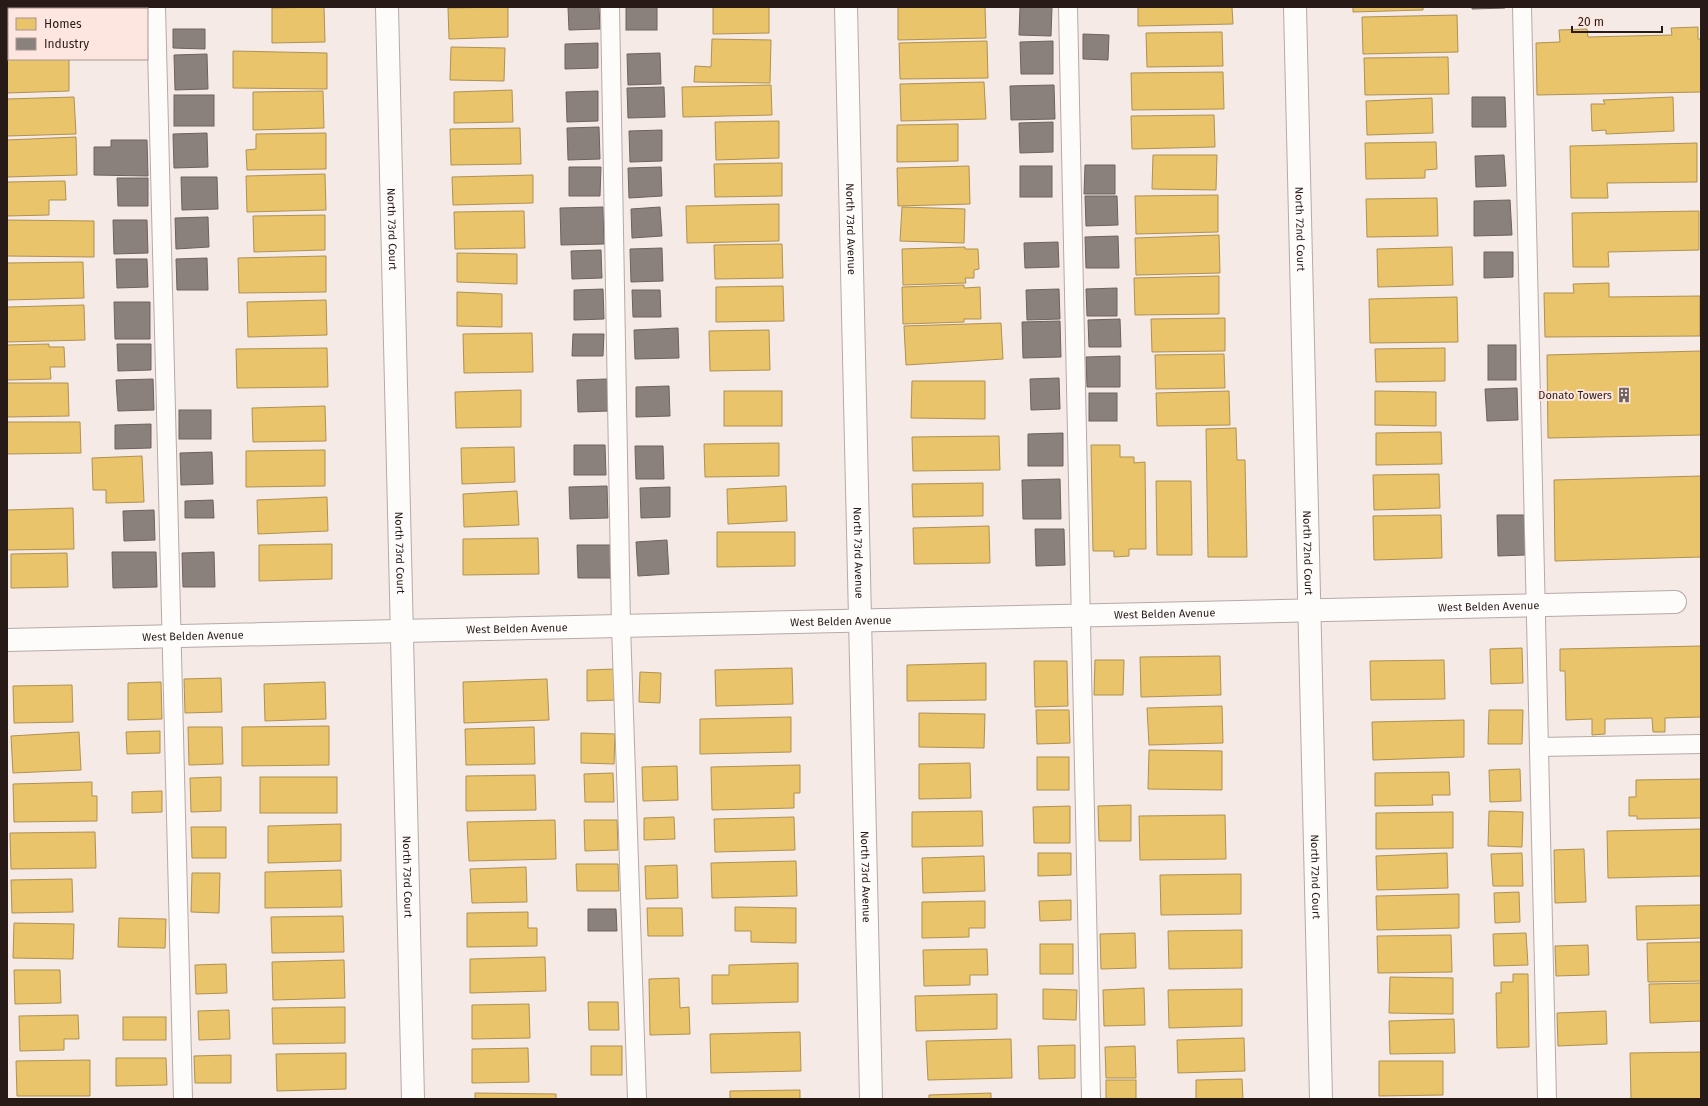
<svg xmlns="http://www.w3.org/2000/svg" width="1708" height="1106" font-family="'Fira Sans',sans-serif">
  <rect width="100%" height="100%" fill="#f6eae6"/>
  <g fill="#e9c46a" stroke="#af9151">
    <polygon points="7,7 62,7 7,9"/>
    <polygon points="324,7 325,42 272,43 272,8"/>
    <polygon points="508,7 508,37 449,39 448,8"/>
    <polygon points="713,7 769,7 769,33 713,34"/>
    <polygon points="898,7 985,7 986,38 898,40"/>
    <polygon points="1138,7 1232,7 1233,24 1138,26"/>
    <polygon points="1353,7 1423,7 1423,10 1353,12"/>
    <polygon points="1457,15 1458,52 1363,54 1362,17"/>
    <rect x="7" y="18" width="2" height="33"/>
    <polygon points="1698,27 1698,39 1701,39 1701,92 1537,95 1536,43 1560,42 1559,30 1587,29 1588,37 1672,35 1671,28"/>
    <polygon points="1222,32 1223,66 1147,67 1146,33"/>
    <polygon points="712,39 771,40 770,83 694,82 695,66 711,67"/>
    <polygon points="987,41 988,78 900,79 899,43"/>
    <polygon points="451,47 505,48 504,81 450,80"/>
    <polygon points="233,51 327,53 327,89 233,88"/>
    <polygon points="7,57 9,57 9,59 69,59 69,91 7,93"/>
    <polygon points="1448,57 1449,94 1365,95 1364,58"/>
    <polygon points="1223,72 1224,109 1132,110 1131,73"/>
    <polygon points="984,82 986,119 901,121 900,84"/>
    <polygon points="771,85 772,115 683,117 682,87"/>
    <polygon points="512,90 513,122 454,123 454,92"/>
    <polygon points="323,91 324,128 253,130 253,92"/>
    <polygon points="74,97 76,134 7,136 7,99"/>
    <polygon points="1673,97 1674,131 1606,134 1606,130 1592,131 1591,104 1605,104 1603,100"/>
    <polygon points="1432,98 1433,133 1367,135 1366,101"/>
    <polygon points="1214,115 1215,147 1132,149 1131,116"/>
    <polygon points="779,121 779,158 716,160 715,122"/>
    <polygon points="958,124 958,161 897,162 897,125"/>
    <polygon points="520,128 521,164 451,165 450,129"/>
    <polygon points="326,133 326,169 247,170 246,150 256,149 256,134"/>
    <polygon points="76,137 77,175 7,177 7,140"/>
    <polygon points="1436,142 1437,169 1425,170 1425,178 1366,179 1365,143"/>
    <polygon points="1697,143 1697,182 1607,183 1608,198 1571,198 1570,146"/>
    <polygon points="1153,155 1217,155 1216,190 1152,189"/>
    <polygon points="782,163 782,196 715,197 714,164"/>
    <polygon points="969,166 970,204 898,206 897,168"/>
    <polygon points="325,174 326,210 247,212 246,176"/>
    <polygon points="533,175 533,203 453,205 452,177"/>
    <polygon points="65,181 66,200 49,200 49,215 7,216 7,182"/>
    <polygon points="1218,195 1218,232 1136,234 1135,196"/>
    <polygon points="1437,198 1438,236 1367,237 1366,199"/>
    <polygon points="779,204 779,241 687,243 686,206"/>
    <polygon points="902,207 965,209 964,243 900,241"/>
    <polygon points="524,211 525,248 455,249 454,212"/>
    <polygon points="1699,211 1699,250 1608,252 1609,267 1573,267 1572,213"/>
    <polygon points="325,215 325,250 254,252 253,216"/>
    <polygon points="7,220 94,221 94,257 7,256"/>
    <polygon points="1219,235 1220,273 1136,275 1135,238"/>
    <polygon points="782,244 783,278 715,279 714,245"/>
    <polygon points="965,247 965,249 978,249 979,269 974,270 974,278 965,278 966,283 903,285 902,249"/>
    <polygon points="1452,247 1453,285 1378,287 1377,249"/>
    <polygon points="457,253 517,254 517,284 457,282"/>
    <polygon points="326,256 326,292 239,293 238,258"/>
    <polygon points="83,262 84,298 7,300 7,263"/>
    <polygon points="1219,276 1219,314 1135,315 1134,278"/>
    <polygon points="1609,283 1609,297 1700,296 1700,336 1545,337 1544,293 1574,293 1573,284"/>
    <polygon points="964,285 964,288 980,287 981,319 964,319 964,322 903,324 902,287"/>
    <polygon points="783,286 784,321 716,322 716,287"/>
    <polygon points="457,292 502,294 502,327 457,326"/>
    <polygon points="1457,297 1458,342 1370,343 1369,299"/>
    <polygon points="326,300 327,335 248,337 247,302"/>
    <polygon points="84,305 85,340 7,342 7,307"/>
    <polygon points="1225,318 1225,351 1152,352 1151,319"/>
    <polygon points="1001,323 1003,359 906,365 904,326"/>
    <polygon points="769,330 770,370 710,371 709,331"/>
    <polygon points="532,333 533,372 464,373 463,334"/>
    <polygon points="49,344 49,347 64,347 65,367 50,367 51,379 7,380 7,345"/>
    <polygon points="327,348 328,387 237,388 236,349"/>
    <polygon points="1445,348 1445,381 1376,382 1375,349"/>
    <polygon points="1701,351 1701,435 1548,438 1547,355"/>
    <polygon points="1224,354 1225,388 1156,389 1155,355"/>
    <polygon points="912,381 985,381 985,419 911,418"/>
    <polygon points="7,383 68,383 69,416 7,417"/>
    <polygon points="521,390 521,427 456,428 455,392"/>
    <rect x="724" y="391" width="58" height="35"/>
    <polygon points="1229,391 1230,425 1157,426 1156,393"/>
    <polygon points="1375,391 1436,392 1436,426 1375,425"/>
    <polygon points="325,406 326,441 253,442 252,408"/>
    <polygon points="7,422 80,422 81,453 7,454"/>
    <polygon points="1236,428 1237,460 1245,460 1247,557 1208,557 1206,429"/>
    <polygon points="1441,432 1442,464 1376,465 1376,433"/>
    <polygon points="999,436 1000,470 913,471 912,437"/>
    <polygon points="779,443 779,476 705,477 704,444"/>
    <polygon points="1091,445 1120,445 1120,457 1134,457 1134,463 1145,462 1146,549 1129,549 1129,556 1114,557 1114,551 1093,551"/>
    <polygon points="514,447 515,482 462,484 461,448"/>
    <polygon points="325,450 325,486 246,487 246,451"/>
    <polygon points="142,456 144,502 106,503 106,490 93,490 92,458"/>
    <polygon points="1439,474 1440,508 1374,510 1373,475"/>
    <polygon points="1701,476 1701,557 1555,561 1554,480"/>
    <polygon points="1156,481 1191,481 1192,555 1157,555"/>
    <polygon points="983,483 983,516 913,517 912,484"/>
    <polygon points="786,486 787,521 728,524 727,489"/>
    <polygon points="517,491 519,525 464,527 463,494"/>
    <polygon points="327,497 328,531 258,534 257,500"/>
    <polygon points="73,508 74,549 7,550 7,510"/>
    <polygon points="1441,515 1442,558 1374,560 1373,516"/>
    <polygon points="989,526 990,563 914,564 913,528"/>
    <polygon points="717,532 795,532 795,566 717,567"/>
    <polygon points="538,538 539,574 463,575 463,539"/>
    <polygon points="332,544 332,579 259,581 259,545"/>
    <polygon points="67,553 68,587 11,588 11,554"/>
    <polygon points="1701,646 1701,717 1665,718 1665,732 1653,732 1652,718 1605,719 1605,734 1592,735 1592,719 1566,720 1565,671 1560,671 1560,649"/>
    <polygon points="1522,648 1523,683 1491,684 1490,649"/>
    <polygon points="1220,656 1221,695 1141,697 1140,657"/>
    <polygon points="1095,660 1124,660 1123,695 1094,695"/>
    <polygon points="1444,660 1445,699 1371,700 1370,661"/>
    <polygon points="1034,661 1067,661 1068,706 1035,707"/>
    <polygon points="986,663 986,700 907,701 907,665"/>
    <polygon points="792,668 793,704 716,706 715,670"/>
    <polygon points="616,669 617,700 587,701 587,670"/>
    <polygon points="640,672 661,673 660,703 639,702"/>
    <polygon points="221,678 222,712 185,713 184,679"/>
    <polygon points="547,679 549,720 464,723 463,682"/>
    <polygon points="161,682 162,719 128,720 128,683"/>
    <polygon points="325,682 326,719 265,721 264,684"/>
    <polygon points="72,685 73,722 14,723 13,686"/>
    <polygon points="1222,706 1223,743 1149,745 1147,708"/>
    <polygon points="1036,710 1069,710 1070,743 1037,744"/>
    <polygon points="1489,710 1523,710 1522,744 1488,744"/>
    <polygon points="919,713 985,714 984,748 919,747"/>
    <polygon points="791,717 791,752 700,754 700,719"/>
    <polygon points="1464,720 1464,757 1373,760 1372,722"/>
    <polygon points="329,726 329,765 242,766 242,727"/>
    <polygon points="188,727 222,727 223,764 189,765"/>
    <polygon points="534,727 535,764 466,765 465,729"/>
    <polygon points="160,731 160,753 127,754 126,732"/>
    <polygon points="79,732 81,770 13,773 11,736"/>
    <polygon points="581,733 615,734 614,764 581,763"/>
    <polygon points="1149,750 1222,751 1222,790 1148,789"/>
    <rect x="1037" y="757" width="32" height="33"/>
    <polygon points="970,763 971,798 919,799 919,764"/>
    <polygon points="800,765 800,793 794,793 794,808 712,810 711,767"/>
    <polygon points="677,766 678,800 643,801 642,767"/>
    <polygon points="1520,769 1521,801 1490,802 1489,770"/>
    <polygon points="1449,772 1450,795 1432,795 1433,805 1375,806 1375,773"/>
    <polygon points="613,773 614,802 585,802 584,774"/>
    <polygon points="535,775 536,810 466,811 466,776"/>
    <polygon points="221,777 221,811 191,812 190,778"/>
    <rect x="260" y="777" width="77" height="36"/>
    <polygon points="1701,779 1701,818 1637,819 1637,816 1629,816 1629,797 1636,797 1636,780"/>
    <polygon points="92,782 92,796 97,796 97,821 14,822 13,784"/>
    <polygon points="162,791 162,812 132,813 132,792"/>
    <polygon points="1131,805 1131,841 1099,841 1098,806"/>
    <polygon points="1070,806 1070,843 1034,843 1033,807"/>
    <polygon points="982,811 983,846 912,847 912,812"/>
    <polygon points="1489,811 1523,812 1522,847 1488,846"/>
    <polygon points="1453,812 1453,848 1376,849 1376,813"/>
    <polygon points="1225,815 1226,859 1140,860 1139,816"/>
    <polygon points="674,817 675,839 644,840 644,818"/>
    <polygon points="794,817 795,850 715,852 714,819"/>
    <polygon points="555,820 556,859 469,861 467,822"/>
    <polygon points="584,820 617,820 618,850 585,851"/>
    <polygon points="341,824 341,861 268,863 268,826"/>
    <polygon points="191,827 226,827 226,858 192,858"/>
    <polygon points="1701,829 1701,876 1608,878 1607,831"/>
    <polygon points="95,832 96,868 11,869 10,833"/>
    <polygon points="1584,849 1586,902 1555,903 1554,850"/>
    <polygon points="1038,853 1071,853 1071,875 1038,876"/>
    <polygon points="1447,853 1448,888 1377,890 1376,856"/>
    <polygon points="1522,853 1523,886 1493,886 1491,854"/>
    <polygon points="984,856 985,891 923,893 922,858"/>
    <polygon points="796,861 797,896 712,898 711,863"/>
    <polygon points="576,864 618,864 619,891 577,891"/>
    <polygon points="677,865 678,898 646,899 645,866"/>
    <polygon points="526,867 527,902 472,903 470,869"/>
    <polygon points="341,870 342,907 265,908 265,872"/>
    <polygon points="192,873 220,873 219,913 191,912"/>
    <polygon points="1241,874 1241,914 1161,915 1160,875"/>
    <polygon points="72,879 73,912 12,913 11,880"/>
    <polygon points="1519,892 1520,922 1495,923 1494,893"/>
    <polygon points="1459,894 1459,928 1377,930 1376,896"/>
    <polygon points="1071,900 1071,920 1040,921 1039,901"/>
    <polygon points="985,901 985,928 969,928 969,937 922,938 922,902"/>
    <polygon points="1701,905 1701,938 1637,940 1636,906"/>
    <polygon points="735,907 796,908 796,943 751,942 751,931 735,931"/>
    <polygon points="647,908 682,908 683,936 648,936"/>
    <polygon points="528,912 528,928 537,928 537,946 467,947 467,913"/>
    <polygon points="343,916 344,952 272,953 271,917"/>
    <polygon points="119,918 166,919 165,948 118,947"/>
    <polygon points="14,923 74,924 73,959 13,958"/>
    <polygon points="1242,930 1242,968 1169,969 1168,931"/>
    <polygon points="1135,933 1136,968 1101,969 1100,934"/>
    <polygon points="1526,933 1528,965 1494,966 1493,934"/>
    <polygon points="1451,935 1452,972 1378,973 1377,936"/>
    <polygon points="1701,942 1701,981 1648,982 1647,943"/>
    <rect x="1040" y="944" width="33" height="30"/>
    <polygon points="1588,945 1589,975 1556,976 1555,946"/>
    <polygon points="987,949 988,975 970,975 970,985 924,986 923,950"/>
    <polygon points="545,957 546,991 470,993 470,959"/>
    <polygon points="344,960 345,998 273,1000 272,962"/>
    <polygon points="798,963 798,1002 712,1004 712,975 729,975 729,965"/>
    <polygon points="226,964 227,993 196,994 195,965"/>
    <polygon points="14,970 60,970 61,1003 15,1004"/>
    <polygon points="1513,974 1528,974 1529,1047 1497,1048 1496,993 1501,993 1501,982 1513,982"/>
    <polygon points="1390,977 1453,978 1453,1014 1389,1013"/>
    <polygon points="679,978 680,1008 689,1007 690,1034 650,1035 649,979"/>
    <polygon points="1701,983 1701,1021 1650,1023 1649,984"/>
    <polygon points="1144,988 1145,1025 1104,1026 1103,990"/>
    <polygon points="1043,989 1077,990 1076,1020 1043,1019"/>
    <polygon points="1242,989 1242,1026 1169,1028 1168,990"/>
    <polygon points="997,994 997,1029 916,1031 915,996"/>
    <polygon points="588,1002 618,1002 619,1030 589,1030"/>
    <polygon points="529,1004 530,1038 472,1039 472,1005"/>
    <polygon points="345,1007 345,1043 273,1044 272,1008"/>
    <polygon points="229,1010 230,1039 199,1040 198,1011"/>
    <polygon points="1606,1011 1607,1044 1558,1046 1557,1013"/>
    <polygon points="78,1015 79,1039 64,1039 64,1050 20,1051 19,1016"/>
    <rect x="123" y="1017" width="43" height="23"/>
    <polygon points="1454,1019 1455,1053 1390,1054 1389,1021"/>
    <polygon points="800,1032 801,1071 711,1073 710,1034"/>
    <polygon points="1244,1038 1245,1071 1178,1073 1177,1040"/>
    <polygon points="1011,1039 1012,1078 928,1080 926,1041"/>
    <polygon points="1075,1045 1075,1078 1039,1079 1038,1046"/>
    <rect x="591" y="1046" width="31" height="29"/>
    <polygon points="1135,1046 1136,1078 1106,1078 1105,1047"/>
    <polygon points="528,1048 529,1082 472,1083 472,1049"/>
    <polygon points="1701,1052 1701,1099 1631,1099 1630,1053"/>
    <polygon points="346,1053 346,1089 277,1091 276,1054"/>
    <polygon points="231,1055 231,1083 195,1083 194,1056"/>
    <polygon points="116,1058 166,1058 167,1085 116,1086"/>
    <polygon points="90,1060 90,1096 17,1096 16,1061"/>
    <polygon points="1379,1061 1443,1061 1443,1095 1379,1096"/>
    <polygon points="1242,1079 1243,1099 1196,1099 1196,1080"/>
    <rect x="1106" y="1080" width="30" height="19"/>
    <polygon points="800,1090 800,1099 730,1099 730,1091"/>
    <polygon points="475,1093 556,1094 556,1099 475,1099"/>
    <polygon points="991,1093 991,1099 929,1099 929,1095"/>
  </g>
  <g fill="#8a817c" stroke="#6d625e">
    <rect x="112" y="7" width="30" height="2"/>
    <polygon points="568,7 599,7 600,29 569,30"/>
    <rect x="626" y="7" width="31" height="23"/>
    <polygon points="1020,7 1052,7 1051,36 1019,35"/>
    <polygon points="1472,7 1505,7 1505,8 1472,9"/>
    <polygon points="173,29 205,29 205,49 173,48"/>
    <polygon points="1083,34 1109,35 1108,60 1083,59"/>
    <polygon points="1053,41 1053,74 1021,74 1020,42"/>
    <polygon points="598,43 598,68 565,69 565,44"/>
    <polygon points="660,53 661,84 628,85 627,54"/>
    <polygon points="207,54 208,89 175,90 174,55"/>
    <polygon points="1054,85 1055,119 1011,120 1010,86"/>
    <polygon points="664,87 665,117 628,118 627,88"/>
    <polygon points="598,91 598,121 567,122 566,92"/>
    <rect x="174" y="95" width="40" height="31"/>
    <polygon points="1472,97 1505,97 1506,127 1472,127"/>
    <polygon points="1053,122 1053,152 1020,153 1019,123"/>
    <polygon points="599,127 600,159 568,160 567,128"/>
    <polygon points="662,130 662,161 630,162 629,131"/>
    <polygon points="207,133 208,167 174,168 173,134"/>
    <polygon points="111,140 147,140 148,176 94,175 94,147 111,147"/>
    <polygon points="1504,155 1506,186 1476,187 1475,156"/>
    <polygon points="1085,165 1115,165 1115,194 1084,194"/>
    <rect x="1020" y="166" width="32" height="31"/>
    <polygon points="569,167 601,167 600,196 569,196"/>
    <polygon points="661,167 662,196 629,198 628,168"/>
    <polygon points="181,177 217,177 218,209 182,210"/>
    <polygon points="117,178 148,178 148,206 118,206"/>
    <polygon points="1085,196 1117,196 1118,225 1086,226"/>
    <polygon points="1510,200 1512,235 1474,236 1474,201"/>
    <polygon points="603,207 604,244 561,245 560,208"/>
    <polygon points="660,207 662,236 632,238 631,209"/>
    <polygon points="208,217 209,247 176,249 175,218"/>
    <polygon points="113,220 147,220 148,253 114,254"/>
    <polygon points="1118,236 1119,268 1086,268 1085,237"/>
    <polygon points="1058,242 1059,267 1025,268 1024,243"/>
    <polygon points="662,248 663,281 631,282 630,249"/>
    <polygon points="601,250 602,278 572,279 571,251"/>
    <polygon points="1484,252 1513,252 1513,277 1484,278"/>
    <polygon points="207,258 208,290 177,290 176,259"/>
    <polygon points="116,259 147,259 148,287 117,288"/>
    <polygon points="1117,288 1117,316 1087,316 1086,289"/>
    <polygon points="603,289 604,319 574,320 574,290"/>
    <polygon points="1059,289 1060,319 1027,320 1026,290"/>
    <polygon points="632,290 660,290 661,317 633,317"/>
    <polygon points="114,302 150,302 150,339 115,339"/>
    <polygon points="1120,319 1121,347 1089,347 1088,320"/>
    <polygon points="1060,321 1061,357 1023,358 1022,322"/>
    <polygon points="678,328 679,358 635,359 634,330"/>
    <polygon points="573,334 604,334 603,356 572,356"/>
    <polygon points="117,344 151,344 151,370 118,371"/>
    <rect x="1488" y="345" width="28" height="35"/>
    <polygon points="1120,356 1120,387 1087,387 1086,357"/>
    <polygon points="1059,378 1060,409 1031,410 1030,379"/>
    <polygon points="153,379 154,410 118,411 116,380"/>
    <polygon points="607,379 608,411 578,412 577,380"/>
    <polygon points="669,386 670,416 636,417 636,387"/>
    <polygon points="1517,388 1518,420 1487,421 1485,389"/>
    <rect x="1089" y="393" width="28" height="28"/>
    <rect x="179" y="410" width="32" height="29"/>
    <polygon points="151,424 151,448 115,449 115,425"/>
    <polygon points="1063,433 1063,466 1028,466 1028,434"/>
    <polygon points="574,445 605,445 606,475 574,475"/>
    <polygon points="635,446 663,446 664,479 636,479"/>
    <polygon points="212,452 213,484 181,485 180,453"/>
    <polygon points="1060,479 1061,519 1023,519 1022,480"/>
    <polygon points="607,486 608,518 570,519 569,487"/>
    <polygon points="670,487 670,517 641,518 640,488"/>
    <polygon points="213,500 214,518 185,518 185,501"/>
    <polygon points="154,510 155,540 124,541 123,511"/>
    <polygon points="1497,515 1524,515 1525,555 1498,556"/>
    <polygon points="1035,529 1064,529 1065,565 1036,566"/>
    <polygon points="667,540 669,574 638,576 636,542"/>
    <polygon points="577,545 611,545 612,578 578,578"/>
    <polygon points="112,552 156,552 157,587 113,588"/>
    <polygon points="214,552 215,587 183,587 182,553"/>
    <polygon points="588,909 616,909 617,931 588,931"/>
  </g>
  <g fill="none" stroke-linecap="round" stroke-linejoin="round">
    <defs>
      <g id="service">
        <polyline points="156,7 183,1099"/>
        <polyline points="610,7 621,626 637,1099"/>
        <polyline points="1068,7 1091,1099"/>
        <polyline points="1522,7 1547,1099"/>
        <polyline points="1539,747 1701,744"/>
      </g>
      <g id="minor">
        <path id="s1" d="M387 7 413 1099"/>
        <path id="s2" d="M846 7 871 1099"/>
        <path id="s3" d="M1295 7 1321 1099"/>
        <path id="s4" d="M7 640 1675 602"/>
      </g>
    </defs>
    <use href="#service" stroke="#b5aaa6" stroke-width="20"/>
    <use href="#minor" stroke="#b5aaa6" stroke-width="24"/>
    <use href="#service" stroke="#fefcfb" stroke-width="18"/>
    <use href="#minor" stroke="#fefcfb" stroke-width="22"/>
  </g>
  <defs>
    <symbol id="building-bare" viewBox="-9 -9 18 18"><path d="M-4-6H4V6H1V3H-1V6H-4ZM-2.5-4.3h1.7v1.8h-1.7ZM.8-4.3h1.7v1.8H.8ZM-2.5-1h1.7V.8h-1.7ZM.8-1h1.7V.8H.8Z" fill="#70635f" stroke="#fde6df" stroke-width="2.5" paint-order="stroke"/></symbol>
  </defs>
  <g fill-rule="evenodd">
    <use href="#building-bare" x="1613" y="384" width="22" height="22"/>
  </g>
  <g text-anchor="middle" dominant-baseline="central" stroke-width="4" stroke-linejoin="round" paint-order="stroke">
    <g font-size="11" fill="#281b17" stroke="#fde6df">
      <text stroke="none"><textPath href="#s1" startOffset="222">North 73rd Court</textPath></text>
      <text stroke="none"><textPath href="#s2" startOffset="222">North 73rd Avenue</textPath></text>
      <text stroke="none"><textPath href="#s3" startOffset="222">North 72nd Court</textPath></text>
      <text stroke="none"><textPath href="#s1" startOffset="546">North 73rd Court</textPath></text>
      <text stroke="none"><textPath href="#s2" startOffset="546">North 73rd Avenue</textPath></text>
      <text stroke="none"><textPath href="#s3" startOffset="546">North 72nd Court</textPath></text>
      <text stroke="none"><textPath href="#s4" startOffset="1482">West Belden Avenue</textPath></text>
      <text stroke="none"><textPath href="#s4" startOffset="1158">West Belden Avenue</textPath></text>
      <text stroke="none"><textPath href="#s4" startOffset="834">West Belden Avenue</textPath></text>
      <text stroke="none"><textPath href="#s4" startOffset="510">West Belden Avenue</textPath></text>
      <text stroke="none"><textPath href="#s4" startOffset="186">West Belden Avenue</textPath></text>
      <text stroke="none"><textPath href="#s1" startOffset="870">North 73rd Court</textPath></text>
      <text stroke="none"><textPath href="#s2" startOffset="870">North 73rd Avenue</textPath></text>
      <text stroke="none"><textPath href="#s3" startOffset="870">North 72nd Court</textPath></text>
    </g>
    <g font-size="11" fill="#281b17" stroke="#fde6df" text-anchor="end">
      <text x="1612" y="395">Donato Towers</text>
    </g>
  </g>
  <rect width="1708" height="1106" fill="none" stroke="#281b17" stroke-width="16"/>
  <rect x="8" y="8" width="140" height="52" fill="#fde6df" stroke="#a8958f"/>
  <rect x="16" y="18" width="20" height="12" fill="#e9c46a" stroke="#a8958f"/>
  <text x="44" y="28" font-size="12" fill="#281b17">Homes</text>
  <rect x="16" y="38" width="20" height="12" fill="#8a817c" stroke="#a8958f"/>
  <text x="44" y="48" font-size="12" fill="#281b17">Industry</text>
  <path d="M1572 26v6h90v-6" fill="none" stroke="#281b17" stroke-width="2"/>
  <text x="1578" y="26" font-size="12" fill="#281b17" stroke="#fde6df" stroke-width="3" paint-order="stroke">20 m</text>
</svg>
